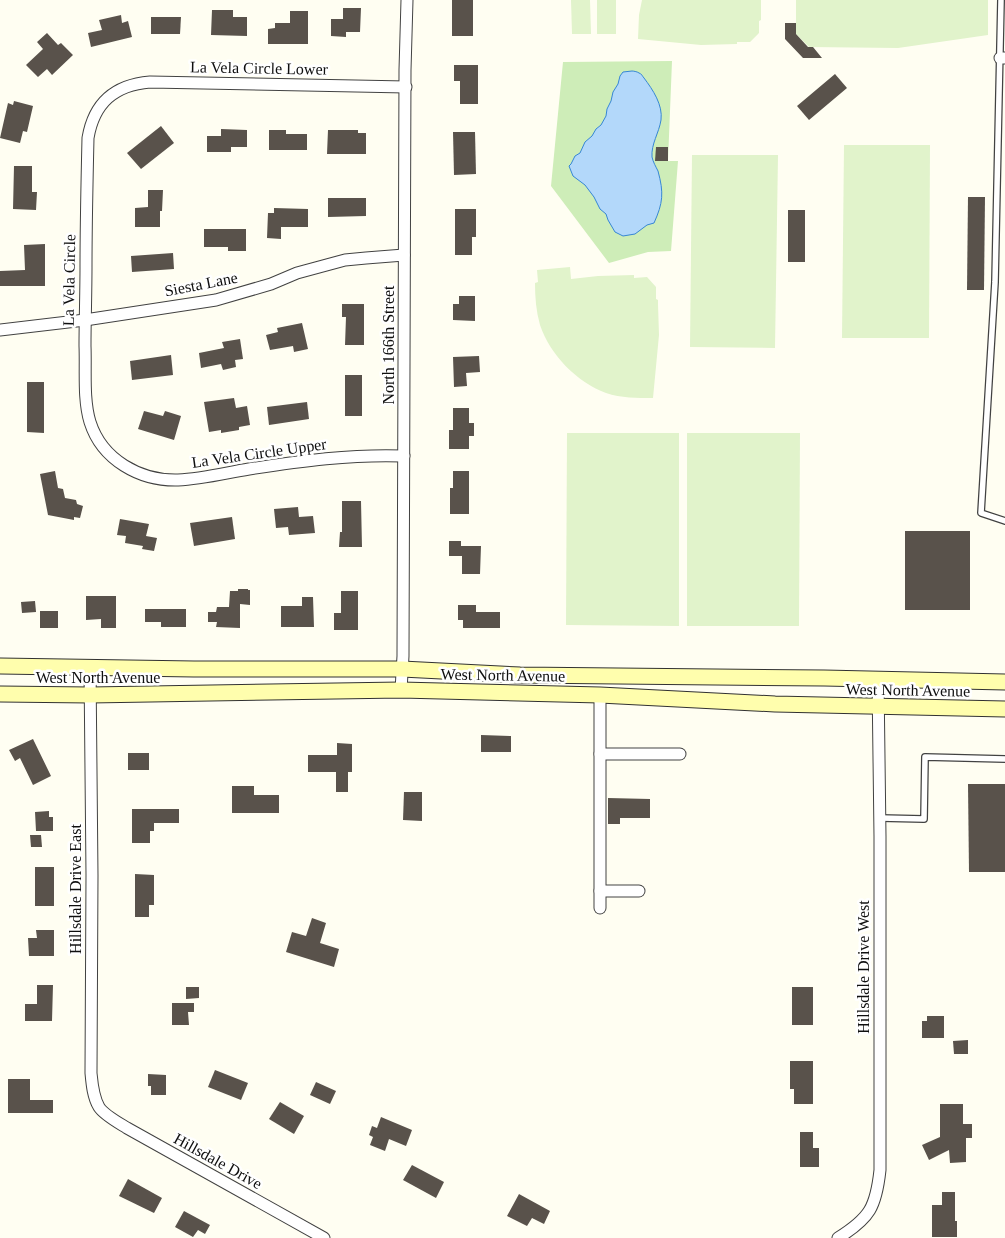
<svg xmlns="http://www.w3.org/2000/svg" width="1005" height="1238" font-family="Georgia,serif">
  <rect width="100%" height="100%" fill="#fffef2"/>
  <polygon fill="#ceedb8" points="672,61 668,161 678,161 671,251 648,252 609,263 551,186 563,62"/>
  <g fill="#e1f3cb">
    <polygon points="571,0 590,0 591,34 572,34"/>
    <rect x="597" y="0" width="19" height="34"/>
    <polygon points="642,0 761,0 761,20 759,21 759,33 750,42 737,42 737,44 701,45 638,39 639,15"/>
    <polygon points="796,0 988,0 988,35 898,48 809,47 796,34"/>
    <polygon points="844,145 930,145 929,338 842,338"/>
    <polygon points="692,155 778,155 775,348 690,347"/>
    <path d="M570 267 571 279 598 276 634 275V278L647 277 656 287V299L658 300V304L659 335 653 398C637 398 621 398 606 393 577 382 550 355 540 325 536 311 535 297 535 283L538 282 537 270Z"/>
    <polygon points="567,433 679,433 679,626 566,625"/>
    <polygon points="687,433 800,433 799,626 687,626"/>
  </g>
  <path fill="#b3d8fa" stroke="#3686d5" d="M632 71C634 71 638 72 639 73 641 73 643 77 644 78 653 90 663 105 661 120 659 133 651 144 652 157 653 162 656 167 658 171 664 193 663 203 654 223L647 225 635 234 623 236 615 232 608 220 606 214 600 209 594 197 585 185 573 176 569 166 571 164 575 156 580 153 585 142 592 136 596 129 601 125 606 116 607 109 611 101 613 92 618 84 620 76 623 72Z"/>
  <g fill="#59524b">
    <rect x="452" y="0" width="21" height="36"/>
    <polygon points="343,8 361,8 360,32 346,32 346,37 331,36 331,19 343,19"/>
    <polygon points="212,10 233,10 233,17 247,17 247,36 211,35"/>
    <polygon points="290,11 308,11 308,44 268,44 268,29 275,28 275,23 290,23"/>
    <polygon points="121,15 122,23 128,21 132,37 91,47 88,33 102,30 99,20"/>
    <polygon points="151,17 181,17 180,34 151,34"/>
    <polygon points="785,23 796,23 796,34 808,47 813,47 822,58 803,58 785,39"/>
    <polygon points="47,33 58,45 61,43 73,55 52,75 47,69 38,77 26,65 43,49 37,42"/>
    <polygon points="454,65 478,65 478,104 460,104 460,81 454,81"/>
    <polygon points="835,74 847,88 809,120 797,106"/>
    <polygon points="14,101 33,106 27,132 23,131 20,143 0,138 8,103 13,105"/>
    <polygon points="161,126 174,143 141,169 127,153"/>
    <polygon points="221,129 247,130 247,147 231,147 231,152 207,152 207,136 221,136"/>
    <polygon points="269,130 286,130 286,134 307,134 307,150 269,150"/>
    <polygon points="328,130 358,130 358,133 366,133 366,154 327,154"/>
    <polygon points="453,132 475,132 476,174 454,175"/>
    <polygon points="656,147 668,147 668,161 655,161"/>
    <polygon points="14,166 32,166 32,192 37,192 36,210 13,209"/>
    <polygon points="148,190 163,190 162,211 160,211 160,227 135,227 135,208 148,207"/>
    <polygon points="968,197 985,197 984,290 967,290"/>
    <polygon points="328,198 366,198 366,216 328,217"/>
    <polygon points="274,208 308,209 308,227 281,227 281,239 267,238 268,213 274,213"/>
    <polygon points="455,209 476,209 476,237 472,237 472,255 455,255"/>
    <rect x="788" y="210" width="17" height="52"/>
    <polygon points="204,229 246,229 246,251 228,251 228,247 204,247"/>
    <polygon points="45,244 45,286 0,286 0,271 25,270 24,245"/>
    <polygon points="173,253 174,269 132,272 131,256"/>
    <polygon points="459,296 475,296 475,321 453,320 453,304 459,304"/>
    <polygon points="342,304 364,304 364,345 345,345 346,317 342,317"/>
    <polygon points="302,323 308,349 294,352 293,346 270,350 266,335 278,332 277,328"/>
    <polygon points="240,339 243,359 235,360 236,367 223,370 221,364 201,368 199,353 224,348 222,342"/>
    <polygon points="171,355 173,375 132,380 130,361"/>
    <polygon points="479,356 480,372 466,373 467,386 454,387 453,357"/>
    <rect x="345" y="375" width="17" height="41"/>
    <polygon points="27,382 44,382 44,433 27,432"/>
    <polygon points="234,398 236,408 247,406 250,425 239,427 239,430 221,433 221,430 209,432 204,402"/>
    <polygon points="307,402 309,419 269,425 267,407"/>
    <polygon points="453,408 469,408 469,423 474,423 474,436 469,436 469,449 449,449 449,430 453,430"/>
    <polygon points="144,411 163,416 165,411 181,416 174,440 138,429"/>
    <polygon points="55,471 58,488 63,489 65,498 76,500 77,504 83,506 80,518 74,517 74,520 48,515 40,474"/>
    <polygon points="453,471 469,471 469,514 450,514 450,488 453,488"/>
    <polygon points="342,501 361,501 362,547 339,547 340,532 342,532"/>
    <polygon points="298,507 299,517 313,516 315,533 289,535 288,527 276,528 274,509"/>
    <polygon points="232,517 235,539 194,546 190,523"/>
    <polygon points="120,519 149,524 146,536 157,538 154,551 142,549 143,546 125,543 126,536 117,535"/>
    <rect x="905" y="531" width="65" height="79"/>
    <polygon points="449,541 461,541 461,546 481,546 480,574 462,574 462,556 449,556"/>
    <polygon points="238,589 248,589 248,590 250,590 250,605 240,604 240,628 216,627 217,622 208,622 208,612 216,612 217,607 229,607 230,591 238,591"/>
    <polygon points="341,591 358,591 358,630 334,630 334,613 341,613"/>
    <polygon points="86,596 116,596 116,628 101,628 101,619 86,620"/>
    <polygon points="302,597 313,597 314,627 281,627 281,606 302,606"/>
    <polygon points="35,601 36,612 22,613 21,602"/>
    <polygon points="458,605 476,605 476,612 500,612 500,628 463,628 463,620 458,620"/>
    <polygon points="145,609 186,609 186,627 161,627 161,622 145,622"/>
    <rect x="40" y="611" width="18" height="17"/>
    <polygon points="481,735 511,736 511,752 481,752"/>
    <polygon points="33,739 51,776 33,785 20,758 15,761 9,750"/>
    <polygon points="337,743 352,744 352,772 348,772 348,792 336,792 336,772 308,772 308,755 337,755"/>
    <rect x="128" y="753" width="21" height="17"/>
    <polygon points="968,784 1005,784 1005,872 969,872"/>
    <polygon points="232,786 254,786 254,795 279,795 279,813 232,813"/>
    <polygon points="404,792 422,792 422,821 403,820"/>
    <polygon points="608,798 650,799 650,818 620,818 620,824 608,824"/>
    <polygon points="132,809 179,809 179,823 154,823 154,831 150,831 150,843 132,843"/>
    <polygon points="49,811 49,817 53,817 53,831 36,831 35,812"/>
    <polygon points="30,835 41,835 42,847 31,847"/>
    <rect x="35" y="867" width="19" height="39"/>
    <polygon points="135,874 154,875 154,905 149,905 149,917 135,917"/>
    <polygon points="312,918 326,923 320,943 339,949 334,967 286,952 292,932 306,936"/>
    <polygon points="36,930 54,930 54,956 29,956 28,938 37,938"/>
    <polygon points="37,985 53,985 52,1021 25,1021 25,1004 37,1004"/>
    <polygon points="186,987 199,987 199,998 186,999"/>
    <rect x="792" y="987" width="21" height="38"/>
    <polygon points="172,1003 194,1003 194,1012 188,1012 189,1025 172,1025"/>
    <polygon points="927,1016 944,1016 944,1038 922,1038 922,1021 927,1021"/>
    <polygon points="968,1040 968,1054 954,1054 953,1041"/>
    <polygon points="790,1061 813,1061 813,1104 794,1104 794,1089 790,1089"/>
    <polygon points="215,1070 248,1083 241,1100 208,1087"/>
    <polygon points="148,1074 166,1075 166,1095 151,1095 151,1086 148,1086"/>
    <polygon points="8,1079 30,1079 30,1100 53,1100 53,1113 8,1113"/>
    <polygon points="316,1082 336,1091 330,1104 310,1095"/>
    <polygon points="280,1102 304,1116 294,1134 269,1119"/>
    <polygon points="940,1104 963,1104 963,1124 972,1124 972,1138 966,1138 966,1162 950,1163 949,1150 929,1160 922,1145 940,1137"/>
    <polygon points="381,1117 412,1130 406,1146 389,1139 385,1151 370,1145 373,1137 369,1135 372,1126 377,1128"/>
    <polygon points="800,1132 813,1132 813,1148 819,1148 819,1167 800,1167"/>
    <polygon points="412,1165 444,1182 436,1198 403,1180"/>
    <polygon points="128,1179 162,1198 154,1213 119,1196"/>
    <polygon points="942,1192 955,1192 955,1221 957,1221 957,1237 932,1237 932,1205 942,1205"/>
    <polygon points="519,1194 550,1211 544,1224 532,1218 527,1226 507,1216"/>
    <polygon points="184,1211 210,1225 205,1234 198,1230 193,1237 175,1227"/>
  </g>
  <g fill="none" stroke-linecap="round" stroke-linejoin="round">
    <defs>
      <g id="lane">
        <polyline points="1001,0 995,282 981,513 1005,521"/>
        <polyline points="880,818 924,819 925,757 1005,759"/>
      </g>
      <g id="street">
        <polyline points="1000,58 1005,58"/>
        <polyline points="0,330 85,320 216,300 271,284 297,273 345,260 366,258 404,255"/>
        <path d="M404 456C352 454 300 461 249 469 225 473 202 479 178 480 140 481 102 460 90 422 83 399 86 370 85 346 85 320 86 293 86 267 86 224 87 181 88 138 94 103 114 85 150 82L406 87"/>
        <path d="M90 668 92 875 91 1073C92 1084 93 1097 99 1107 104 1115 119 1123 127 1128L324 1238"/>
        <polyline points="401,690 403,656 405,70 407,0"/>
        <polyline points="600,695 600,908"/>
        <polyline points="600,754 680,754"/>
        <polyline points="600,891 639,891"/>
        <path d="M838 1238C870 1218 876 1207 880 1170V836L878 680"/>
      </g>
      <g id="secondary">
        <polyline points="0,666 194,669 402,669 520,675 824,678 1005,682"/>
        <polyline points="0,694 90,695 401,690 600,695 775,704 1005,709"/>
      </g>
    </defs>
    <use href="#lane" stroke="#424242" stroke-width="8"/>
    <use href="#street" stroke="#424242" stroke-width="13"/>
    <use href="#secondary" stroke="#313131" stroke-width="17"/>
    <use href="#lane" stroke="#fff" stroke-width="5.5"/>
    <use href="#street" stroke="#fff" stroke-width="11"/>
    <use href="#secondary" stroke="#fffead" stroke-width="15"/>
  </g>
  <g text-anchor="middle" dominant-baseline="central" stroke-width="5" stroke-linejoin="round" paint-order="stroke">
    <g font-size="16" fill="#0f0f0f" stroke="#fff">
      <text transform="translate(259 68) rotate(1)">La Vela Circle Lower</text>
      <text transform="translate(69 280) rotate(-89)">La Vela Circle</text>
      <text transform="translate(201 284) rotate(-11)">Siesta Lane</text>
      <text transform="translate(388 345) rotate(-90)">North 166th Street</text>
      <text transform="translate(259 453) rotate(-8)">La Vela Circle Upper</text>
      <text transform="translate(503 675) rotate(1)">West North Avenue</text>
      <text x="98" y="677">West North Avenue</text>
      <text transform="translate(908 690) rotate(1)">West North Avenue</text>
      <text transform="translate(75 889) rotate(-90)">Hillsdale Drive East</text>
      <text transform="translate(863 967) rotate(-90)">Hillsdale Drive West</text>
      <text transform="translate(218 1161) rotate(29)">Hillsdale Drive</text>
    </g>
  </g>
</svg>
